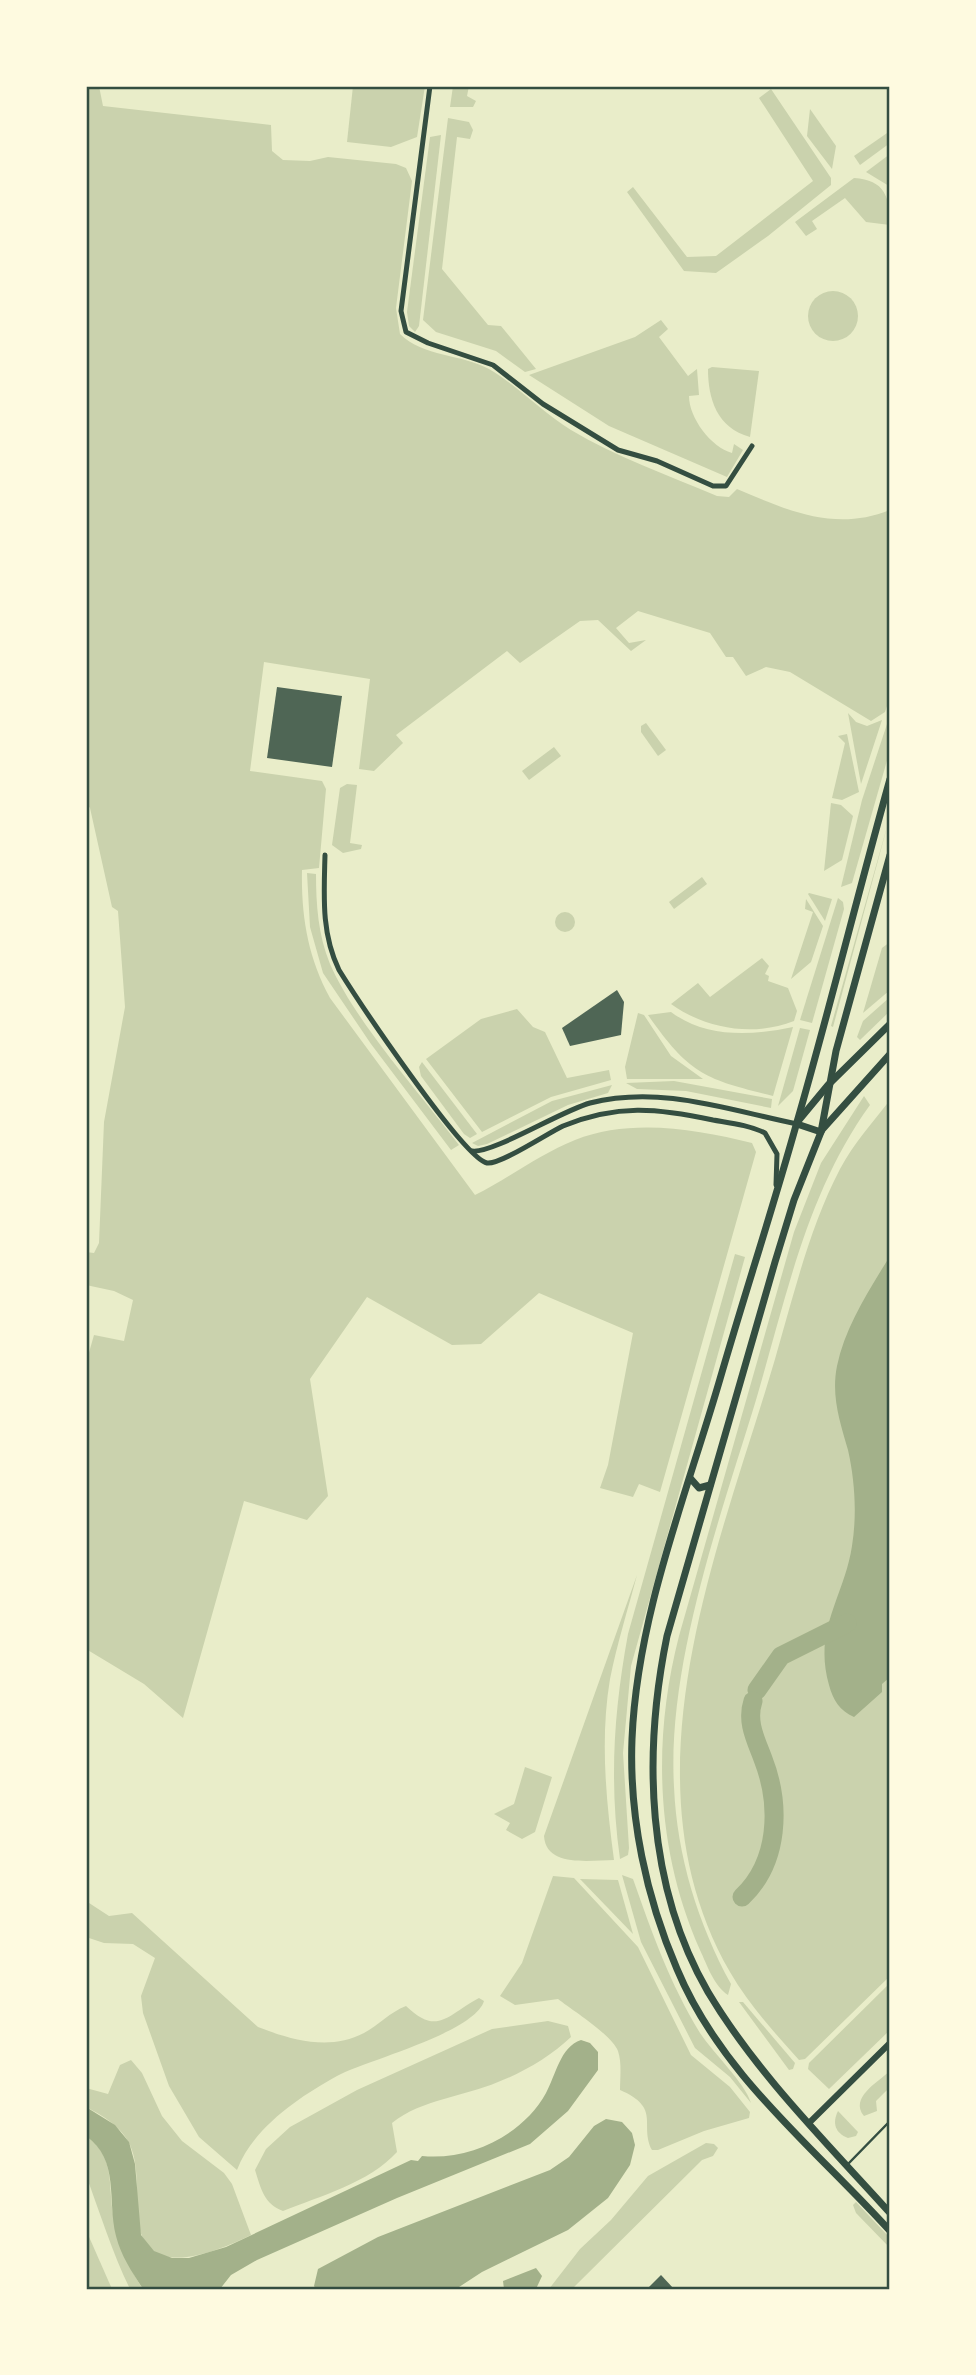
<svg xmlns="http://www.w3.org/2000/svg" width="976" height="2375" font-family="Helvetica,sans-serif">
  <rect width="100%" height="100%" fill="#e9edc9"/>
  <g fill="#cad2ad">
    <path d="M86 86H99L103 106 271 125 272 151 283 160 310 161 328 157 396 164 406 168 412 181 396 308 400 334C423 357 462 354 489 369 518 386 542 412 571 430 616 457 668 475 717 496L729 497 737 489C789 511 835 532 890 510V697L885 712 871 721 790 672 766 667 746 676 733 657H726L710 633 638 611 616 628 629 643 646 640 631 651 598 620 580 621 520 663 507 651 396 735 403 743 374 771 359 769 370 679 264 662 250 771 322 781 326 789 319 868 302 870C301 916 308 958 330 998L475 1195C509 1178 540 1154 575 1140 631 1118 695 1129 752 1143L756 1152 660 1492 639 1484 633 1497 600 1488 608 1465 633 1333 539 1293 481 1344 452 1345 367 1297 310 1379 328 1496 307 1520 244 1501 183 1718 144 1684 86 1649V1363L94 1335 124 1341 133 1300 114 1291 86 1285V1252L94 1253 99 1243 104 1122 125 1007 118 911 112 907 90 808 86 803Z"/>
    <polygon points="353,86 425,86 417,137 391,147 347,142"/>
    <polygon points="453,86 469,86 467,96 476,101 473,107 450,107"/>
    <polygon points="771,89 831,178 831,185 768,236 716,273 684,271 627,192 633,187 687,257 716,256 813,181 759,98"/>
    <polygon points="810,109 836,146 832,169 807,136"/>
    <polygon points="448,118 469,122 473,130 470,139 457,137 442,269 488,325 501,326 536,369 525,372 496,351 436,332 423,320"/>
    <polygon points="890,131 890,143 860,165 854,156"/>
    <polygon points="441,135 419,326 415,332 409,326 407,312 430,137"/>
    <polygon points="890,154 890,186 889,186 866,172"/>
    <path d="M854 178C885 180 890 197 890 225L866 222 845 198 812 221 817 229 806 236 795 222Z"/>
    <circle cx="833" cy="316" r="25"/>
    <path d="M661 320 668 329 659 337 688 376 697 369 699 395 689 396C689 418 711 447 732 453L734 444 743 450 727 477 609 426 529 375 635 337Z"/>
    <path d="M712 367 759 371 750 437C717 428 708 399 708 369Z"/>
    <polygon points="848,713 856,722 867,726 882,720 861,784"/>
    <polygon points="890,715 890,750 852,883 841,887 862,800"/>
    <polygon points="646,723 666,750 658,756 641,732 641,726"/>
    <polygon points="847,734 859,792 842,800 832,798 845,743 838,736"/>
    <polygon points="554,747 561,756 529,780 522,771"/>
    <polygon points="347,784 357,785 350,843 362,845 361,849 343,853 332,845 340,788"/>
    <polygon points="831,803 841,805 853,816 842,860 824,871"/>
    <polygon points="890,816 833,1027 831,1026"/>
    <path d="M307 873 316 874C316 904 318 935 330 964 356 1023 419 1092 459 1145L451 1150 371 1044 323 973 310 927Z"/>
    <polygon points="702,877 707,884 674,909 669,902"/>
    <polygon points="809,893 832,899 825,921 808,894"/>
    <polygon points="838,898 843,902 844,909 812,1023 800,1020"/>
    <polygon points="806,899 823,926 811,962 791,979 813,912 805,909"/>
    <circle cx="565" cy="922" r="10"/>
    <polygon points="890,942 890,990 863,1013 882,948"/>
    <path d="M762 958 769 966 765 974 769 976 768 981 788 988 797 1011 794 1021C753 1037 706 1029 671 1004L698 983 710 997Z"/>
    <polygon points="890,997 890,1011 860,1040 857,1037 863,1021"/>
    <polygon points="517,1009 533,1027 545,1032 567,1078 609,1070 611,1080 551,1097 482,1132 426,1059 481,1019"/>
    <path d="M671 1012C706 1038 751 1036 793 1027L773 1096C705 1079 690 1075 648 1015Z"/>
    <polygon points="638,1013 644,1015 671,1056 703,1079 627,1079 625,1067"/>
    <polygon points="800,1028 810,1030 793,1091 778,1106"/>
    <polygon points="422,1062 477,1134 470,1138 464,1134 421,1076 419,1067"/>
    <polygon points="674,1081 772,1099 771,1108 686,1091 637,1089 626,1083"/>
    <polygon points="612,1085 608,1093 568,1105 487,1144 478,1146 472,1143 552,1101"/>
    <path d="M864 1096 870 1105C807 1192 786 1298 756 1400 720 1518 667 1664 674 1787 677 1856 698 1924 731 1984L728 1995C714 1986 707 1965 700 1950 656 1851 652 1741 679 1636L794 1232 821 1163Z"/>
    <path d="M890 1100V1976L805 2059 799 2060C774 2032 749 2005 730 1972 625 1789 709 1573 766 1389 789 1316 805 1236 840 1169 854 1143 873 1122 890 1100Z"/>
    <path d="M735 1254 745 1257 631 1666 623 1753 629 1848 628 1855 620 1859C609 1782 614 1710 628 1634Z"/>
    <path d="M637 1575C628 1609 617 1644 610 1679 600 1739 606 1800 614 1860 591 1860 546 1868 544 1836Z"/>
    <polygon points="525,1767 552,1777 535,1832 522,1839 506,1830 510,1823 494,1814 514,1804"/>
    <path d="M622 1875 633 1879C652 1933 670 1984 700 2033 714 2054 745 2083 751 2103L730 2077 695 2048 641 1942Z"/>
    <path d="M553 1876 574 1878 638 1947 691 2055 730 2087 750 2112 749 2118 704 2131 658 2150H652C639 2125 662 2108 620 2090 620 2078 622 2063 618 2051 612 2035 572 2010 558 1999L515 2005 500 1996 522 1963Z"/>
    <polygon points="580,1879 618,1880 633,1934"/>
    <path d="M86 1901 109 1916 132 1913 258 2027C291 2040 330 2051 364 2033 379 2025 390 2012 406 2006 438 2037 448 2014 479 1998L484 2001C474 2033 367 2060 337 2076 299 2097 253 2128 237 2170L199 2137 169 2086 143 2013 141 1996 155 1958 133 1944 104 1943 86 1937Z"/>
    <polygon points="890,1983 890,2030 829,2089 808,2069 809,2063"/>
    <polygon points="739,2002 743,2002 795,2063 793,2069 789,2070"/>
    <path d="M548 2021 568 2026 571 2037C551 2056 524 2072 498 2082 463 2097 422 2099 392 2123L397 2152C369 2183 320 2196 283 2211 264 2204 261 2189 255 2170L266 2149 290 2127 357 2090 492 2029Z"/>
    <path d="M131 2060 142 2073 162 2116 182 2141 224 2173 232 2184 251 2235C220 2250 148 2282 139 2225 134 2199 141 2170 130 2145 122 2127 102 2115 86 2107V2088L108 2094 120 2065Z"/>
    <path d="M890 2071V2087L876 2101 877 2111 864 2116C849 2098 878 2082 890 2071Z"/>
    <path d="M838 2111 858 2132 856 2136 848 2138C835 2133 832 2123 838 2111Z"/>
    <path d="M86 2136C115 2156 108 2183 113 2214 117 2238 129 2269 143 2289H130C112 2252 100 2213 86 2175 83 2164 86 2147 86 2136Z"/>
    <polygon points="706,2143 714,2144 718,2148 713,2156 702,2160 572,2289 549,2289 580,2249 611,2220 648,2176"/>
    <polygon points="856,2202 890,2238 890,2248 856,2213 853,2205"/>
    <polygon points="86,2230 112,2289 86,2289"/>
  </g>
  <g fill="#a3b18a">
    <path d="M890 1256V1677L882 1684V1692L854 1717C840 1711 833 1700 829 1685 813 1629 844 1598 852 1546 857 1515 855 1481 848 1450 840 1422 831 1396 837 1366 845 1327 869 1290 890 1256Z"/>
    <path d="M581 2040 590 2043 598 2052V2070L568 2111 530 2144 397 2198 257 2260 231 2275 220 2289H143C132 2272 121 2256 116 2236 107 2200 120 2160 86 2136V2107L115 2125 129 2142 135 2164 141 2235 154 2251 172 2258H189L226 2247 411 2160 418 2161 422 2156C470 2161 523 2135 546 2093 556 2075 560 2047 581 2040Z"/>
    <polygon points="606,2119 622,2122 632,2133 635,2145 630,2165 608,2198 568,2230 482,2272 456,2289 316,2289 314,2286 318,2269 378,2237 550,2170 569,2157 594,2126"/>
    <polygon points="536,2268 542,2276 536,2289 504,2289 503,2281"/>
  </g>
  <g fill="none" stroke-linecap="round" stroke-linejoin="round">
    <g stroke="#a3b18a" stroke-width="19">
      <polyline points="757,1690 781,1656 847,1623"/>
      <path d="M742 1897C779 1862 781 1805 763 1759 756 1740 746 1722 753 1701"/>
    </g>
  </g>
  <g fill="#4f6655">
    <polygon points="277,687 342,696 332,767 267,758"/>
    <polygon points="617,990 624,1002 621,1035 570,1046 562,1028"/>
    <polygon points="661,2275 674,2289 647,2289"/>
  </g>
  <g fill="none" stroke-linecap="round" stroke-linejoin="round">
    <polyline stroke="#344e41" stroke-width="2.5" points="849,2163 890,2121"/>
    <g stroke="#344e41" stroke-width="5">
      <polyline points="430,86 401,311 406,332 428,343 493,365 543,404 618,450 657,461 713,486 726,486 752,446"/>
      <path d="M325 855C324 895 321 933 339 970 357 999 463 1158 487 1163 500 1165 548 1133 563 1126 617 1104 657 1108 713 1120 730 1123 749 1125 765 1133L777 1154 776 1185"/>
      <path d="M472 1151C492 1154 561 1111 590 1103 661 1085 728 1110 797 1124"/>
    </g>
    <polyline stroke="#344e41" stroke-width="6" points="809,2123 890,2043"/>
    <g stroke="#344e41" stroke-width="7">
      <path d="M890 779C858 893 830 1008 797 1122 773 1208 745 1293 720 1379 686 1496 637 1616 632 1739 629 1817 646 1897 677 1969 721 2075 815 2148 890 2231"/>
      <path d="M890 855 836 1051 821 1132 794 1200 775 1262 667 1636C643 1753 646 1885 708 1992 757 2074 827 2143 890 2213"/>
      <polyline points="799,1120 828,1085 890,1024"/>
      <polyline points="797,1124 821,1132"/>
      <polyline points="821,1131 890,1054"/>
      <polyline points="691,1479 699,1488 710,1485"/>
    </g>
  </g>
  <rect width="976" height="2375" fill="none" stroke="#fefae0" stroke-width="175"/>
  <rect x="88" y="88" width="800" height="2200" fill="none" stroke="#344e41" stroke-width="2.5"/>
</svg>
